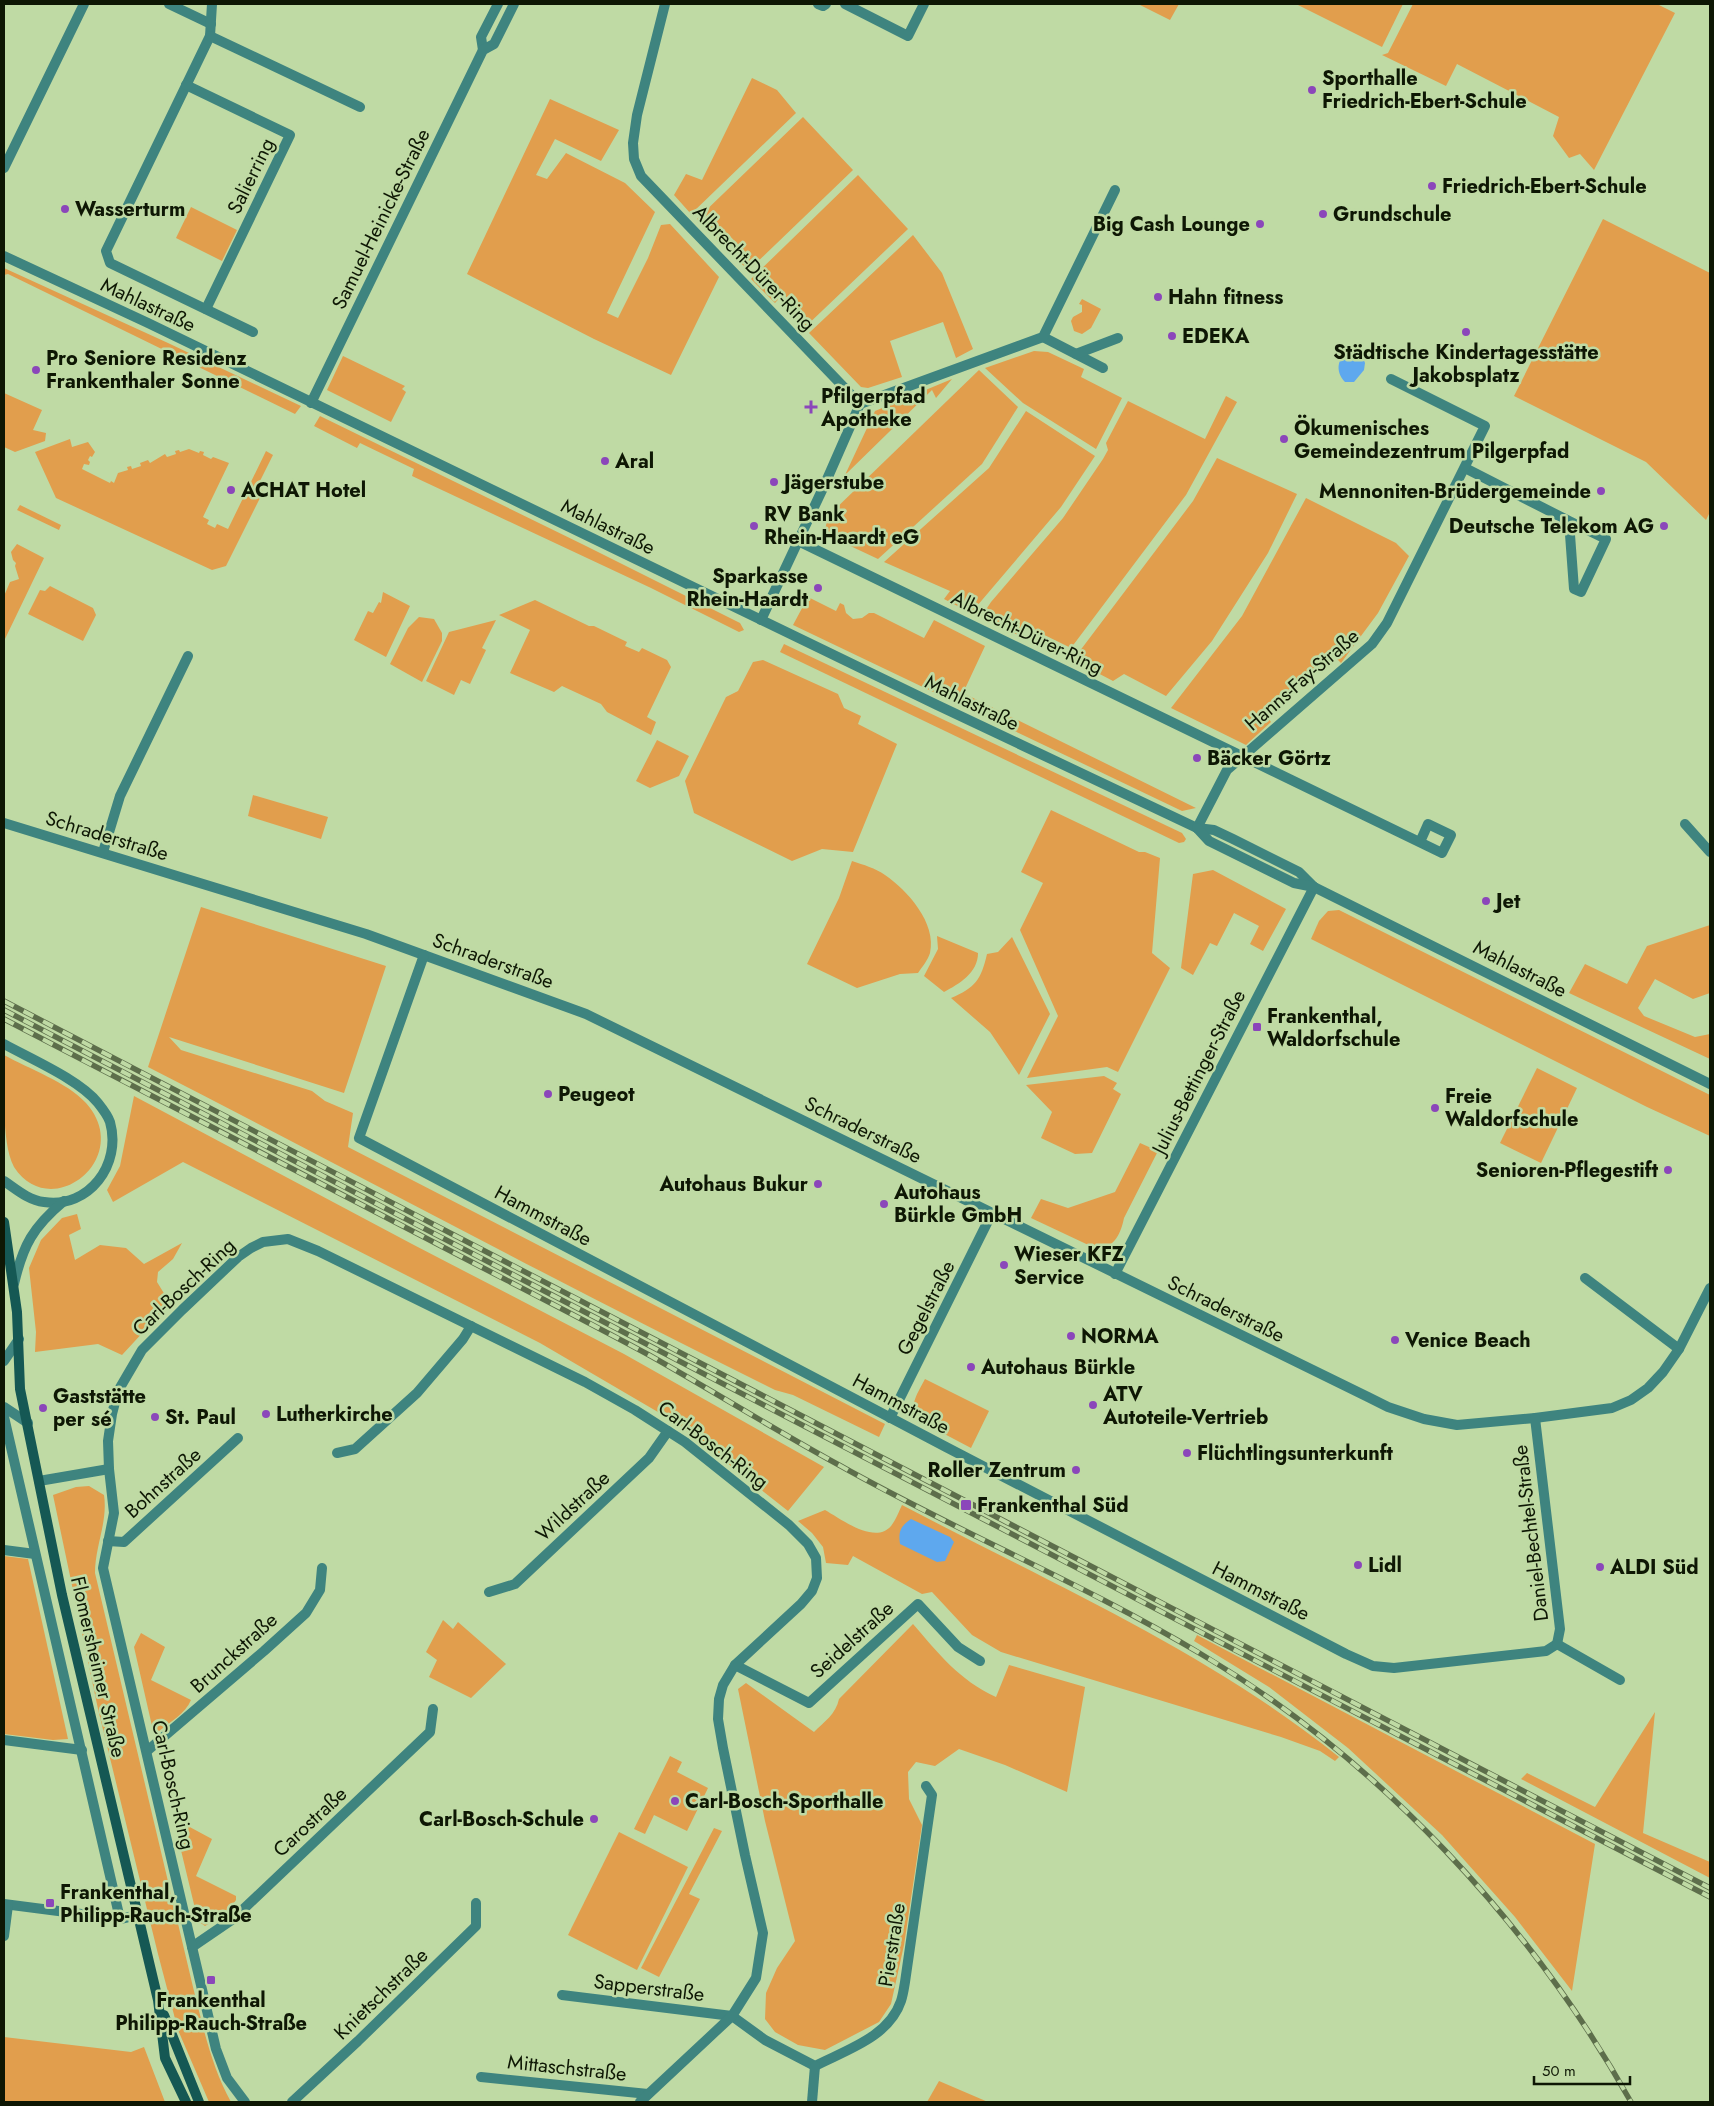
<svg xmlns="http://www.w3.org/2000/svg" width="1714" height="2106" font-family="Jost,sans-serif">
  <rect width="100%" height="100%" fill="#bfdaa4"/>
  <g fill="#e19e4d">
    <polygon points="1138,4 1179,4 1170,20"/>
    <polygon points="1296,4 1403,4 1382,47"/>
    <polygon points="1413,4 1657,4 1675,13 1594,170 1580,154 1569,158 1553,136 1559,117 1457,64 1446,86 1382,55 1388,53"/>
    <polygon points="752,78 777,90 796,113 691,214 674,195 686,174 702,180"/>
    <polygon points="550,99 619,130 601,161 555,139 536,175 547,179 566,153 625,183 655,212 607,313 618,318 648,258 661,225 670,224 719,277 671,375 594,339 467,274"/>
    <polygon points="803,117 853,170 749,270 738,261 746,253 728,234 720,242 697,219"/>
    <polygon points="858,175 908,229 802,330 798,325 806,316 783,294 775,303 751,279"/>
    <polygon points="191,207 237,230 222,261 176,238"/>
    <polygon points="1603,219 1710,273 1710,512 1706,520 1646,462 1514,396"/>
    <polygon points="913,235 942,273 973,349 956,358 943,322 890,341 902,377 868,388 861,387 809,333"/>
    <polygon points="4,268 168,343 301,406 295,414 8,274 4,275"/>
    <polygon points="1082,299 1101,309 1091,328 1082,334 1074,331 1071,321 1073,317 1082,312 1082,305 1079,304"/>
    <polygon points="1034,351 1048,352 1084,369 1081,377 1122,398 1096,449 1023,403 985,368"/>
    <polygon points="343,356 405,386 402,389 406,392 391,422 327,390"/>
    <polygon points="979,370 1018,407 982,464 878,559 827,535 825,530 828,516"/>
    <polygon points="952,379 936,398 932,390 845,475 875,411"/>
    <polygon points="4,393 42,410 33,430 46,433 45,441 15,452 4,447"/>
    <polygon points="1226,396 1237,402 1186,495 1071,648 1028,627 1018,635 981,617 991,602 1063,518 1103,459 1108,450 1106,443 1128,401 1205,439"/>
    <polygon points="1026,411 1095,456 1061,507 971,613 944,599 950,591 884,562 989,468"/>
    <polygon points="320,416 586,546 740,623 744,630 739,632 651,588 412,476 414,469 360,443 357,448 314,426"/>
    <polygon points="70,439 72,447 88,442 95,452 92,457 90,456 88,460 90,462 89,465 84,464 82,469 110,483 111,481 114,483 118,473 128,470 127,467 131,466 132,469 141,466 140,463 148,460 150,463 165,454 167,457 176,454 175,451 179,450 180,452 189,449 199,453 200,451 204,452 203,455 211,459 213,457 229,463 203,517 209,520 207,524 215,528 217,524 228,529 266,451 273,455 259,483 263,492 226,566 212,570 56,498 35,452"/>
    <polygon points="1217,458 1297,494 1268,553 1212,641 1166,696 1124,674 1113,681 1073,660 1193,501"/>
    <polygon points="1306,498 1396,543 1409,556 1378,613 1341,663 1333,655 1265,713 1271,722 1246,745 1171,708 1242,616"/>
    <polygon points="20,505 61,525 59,530 17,510"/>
    <polygon points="17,544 44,558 4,641 4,596 10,582 19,579 15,566 16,563 13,560 11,552"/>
    <polygon points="50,586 93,608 96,615 83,641 28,614 40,590 45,591"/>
    <polygon points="383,592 410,606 386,657 354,640 368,611 373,613 379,602 381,603"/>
    <polygon points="808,597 836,611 840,603 844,605 846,613 853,619 862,618 869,613 874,613 924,638 934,620 985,646 963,693 1196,808 1182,811 793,625"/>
    <polygon points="535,600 589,626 594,626 627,642 625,646 639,652 642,648 667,660 671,667 647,717 656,722 651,735 607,712 601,704 562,686 554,692 510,673 530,630 499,615"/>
    <polygon points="419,617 434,619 442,633 442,641 422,682 390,664 408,628"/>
    <polygon points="496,620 482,648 486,650 470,684 461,680 454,695 426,681 449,632"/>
    <polygon points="784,644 1182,833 1186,839 1184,842 1179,843 780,652"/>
    <polygon points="763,660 838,694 844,708 861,716 858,724 897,744 853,852 822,849 792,861 694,813 685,781 726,697 738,691 753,662"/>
    <polygon points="657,740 689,756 679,776 650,788 636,781"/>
    <polygon points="253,795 328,817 321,839 248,816"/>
    <polygon points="1051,810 1139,852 1145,852 1160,858 1152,953 1170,968 1118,1072 1107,1067 1027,1078 1058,1016 1020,930 1043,883 1021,872"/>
    <path d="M852 861C864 865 875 868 885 875 907 890 937 923 930 953 928 960 922 967 918 973L900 974 857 988 807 964 839 898Z"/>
    <polygon points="1213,870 1286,909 1263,951 1250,944 1259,926 1234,913 1217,946 1210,943 1193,975 1181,968 1193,874"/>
    <path d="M201 907 386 966 344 1093 169 1037 181 1050 312 1091 325 1101 353 1113 348 1147 885 1424 879 1437 793 1395 775 1390C564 1286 357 1174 148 1067Z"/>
    <polygon points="1339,910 1710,1095 1710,1136 1647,1107 1311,939 1319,921 1328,911"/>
    <polygon points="1710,925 1710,993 1693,999 1655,979 1638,1008 1644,1016 1695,1037 1710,1034 1710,1059 1569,993 1585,964 1627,984 1647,946"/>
    <path d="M937 936 978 953C978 973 959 984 944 992L924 976 938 949Z"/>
    <path d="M1012 937 1050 1014 1019 1075 990 1032 951 998C975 988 981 980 987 954L998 952Z"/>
    <path d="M4 1055C29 1069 67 1082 86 1103 135 1158 51 1224 14 1167 0 1139 6 1086 4 1055Z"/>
    <polygon points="1537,1068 1577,1088 1541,1163 1500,1143"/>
    <polygon points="1104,1076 1117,1083 1113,1089 1121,1094 1092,1153 1075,1154 1041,1138 1052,1112 1026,1085"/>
    <polygon points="134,1096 412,1244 624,1354 824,1467 788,1511 675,1422 540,1343 183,1162 113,1202 107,1190 120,1166"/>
    <path d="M1140 1143 1158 1151 1124 1218C1121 1233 1115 1246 1099 1250L1031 1218 1041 1199 1068 1208 1115 1192Z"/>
    <polygon points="77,1214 81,1229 69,1235 75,1260 100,1245 126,1248 144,1264 182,1243 173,1259 158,1272 157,1282 170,1303 122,1355 98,1344 35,1352 36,1332 29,1268 41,1240 62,1218"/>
    <path d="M925 1379 989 1411 971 1448 916 1419C909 1404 918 1393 925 1379Z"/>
    <path d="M89 1486 104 1495C108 1522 95 1546 95 1573L193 1987C203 2026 211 2066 231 2102H209L178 2030 158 1954 98 1709 53 1495 76 1487Z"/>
    <path d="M902 1505C1050 1583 1207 1651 1339 1757L1335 1761 1320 1751 1281 1737 1001 1652 972 1635 932 1592 922 1594 853 1556 848 1565 826 1563 823 1547 812 1533 798 1521 825 1510C841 1519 875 1545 891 1526 896 1520 899 1511 902 1505Z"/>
    <polygon points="4,1556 28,1559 68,1739 53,1740 4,1734"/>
    <polygon points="443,1620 453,1629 458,1622 506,1664 471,1698 429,1677 437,1660 426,1652"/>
    <path d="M913 1624C939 1654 959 1680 996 1697L1009 1665 1085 1687 1067 1792 1005 1765 959 1749 935 1766 916 1762 908 1772 909 1799 922 1825 904 1945 891 2004 879 2022 825 2050 798 2045 775 2032 765 2019 766 1993 777 1968 795 1941 765 1821 738 1689 746 1683 814 1732C824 1722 836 1714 839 1699Z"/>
    <path d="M141 1633 165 1647 151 1680 191 1700C186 1713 169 1723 159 1731L152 1726 134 1647Z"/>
    <polygon points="1197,1635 1595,1844 1572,1991 1515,1917 1442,1835 1348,1748 1269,1687 1194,1641"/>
    <polygon points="1655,1712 1643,1833 1710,1862 1710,1878 1521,1779 1527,1773 1595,1807"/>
    <polygon points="670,1756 682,1762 677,1772 708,1788 687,1831 654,1815 645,1834 634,1829"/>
    <polygon points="186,1825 212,1839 196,1876 236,1896 236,1900 226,1914 205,1926 198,1921 179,1842"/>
    <polygon points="714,1828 722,1831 689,1894 700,1899 659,1977 641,1968"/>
    <polygon points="619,1832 688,1867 637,1970 568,1935"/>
    <polygon points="4,2037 131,2052 144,2047 165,2102 4,2102"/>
    <polygon points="939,2081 988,2102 927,2102"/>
  </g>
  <g fill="#5ea8ee">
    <path d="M1350 348C1359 350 1362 355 1365 363L1364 370 1354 382H1345C1334 371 1338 357 1350 348Z"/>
    <path d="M911 1519 950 1537 954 1542 945 1561 937 1562 900 1544C898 1531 901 1526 911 1519Z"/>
  </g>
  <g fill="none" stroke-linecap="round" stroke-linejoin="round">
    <g stroke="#3e847f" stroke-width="10">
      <polyline points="169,4 211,24"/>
      <polyline points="212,4 210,36 106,251 110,263 253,332"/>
      <polyline points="665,4 637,115 633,143 634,159 641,176 860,404 824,486 761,620"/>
      <polyline points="818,4 823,6 826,4"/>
      <polyline points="845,4 908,36 924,4"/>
      <polyline points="210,36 360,107"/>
      <polyline points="483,50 481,37 498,4"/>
      <polyline points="186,85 290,135 206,309"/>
      <polyline points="4,168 84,4"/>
      <polyline points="1043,337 1103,368"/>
      <polyline points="1076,354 1118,338"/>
      <polyline points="311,403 483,50 494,44 514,4"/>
      <polyline points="860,404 1043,337 1115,190"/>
      <polyline points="1465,468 1569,521 1574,589 1581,592 1606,539 1569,521"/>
      <polyline points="798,541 1442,853 1451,835 1428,824 1420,842"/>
      <polyline points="4,823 366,934 586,1014 1368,1397 1388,1407 1424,1419 1457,1425 1535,1418 1612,1408 1631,1400 1648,1388 1663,1372 1679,1349 1710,1288"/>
      <polyline points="1685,824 1710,852"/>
      <polyline points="1197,828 1227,770 1372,644 1387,623 1485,426 1391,379"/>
      <polyline points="103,852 120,796 188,656"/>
      <polyline points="424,955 359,1138 946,1447 1346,1654 1373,1666 1394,1668 1546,1651 1557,1644"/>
      <path d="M4 1044C31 1059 80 1080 98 1103 102 1108 108 1116 110 1122 122 1164 89 1209 44 1202 28 1200 16 1189 4 1181"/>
      <polyline points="1115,1274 1314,887"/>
      <polyline points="1585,1278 1679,1349"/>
      <path d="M14 1284C23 1245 33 1227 64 1201"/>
      <polyline points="4,1361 19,1339"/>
      <polyline points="4,1407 28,1423"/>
      <polyline points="4,1417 120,1919"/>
      <polyline points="890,1418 992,1213"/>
      <polyline points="1535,1418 1560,1629 1557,1644"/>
      <polyline points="337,1453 355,1449 417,1393 463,1339 471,1326"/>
      <polyline points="39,1481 109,1469"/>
      <polyline points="108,1541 124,1542 238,1438"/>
      <polyline points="4,1550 35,1554"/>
      <polyline points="489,1592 515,1584 649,1458 668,1431"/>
      <polyline points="1557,1644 1620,1680"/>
      <polyline points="735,1665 809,1703 918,1604 958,1647 980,1661"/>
      <polyline points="4,1740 82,1750"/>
      <polyline points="147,1751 264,1651 306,1613 320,1590 322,1568"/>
      <polyline points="4,1904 120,1919 138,1915"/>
      <polyline points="4,1936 8,1905"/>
      <polyline points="192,1947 233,1919 430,1732 433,1709"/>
      <path d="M562 1995 732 2016 765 2040 815 2066C846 2050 889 2037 901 2001 903 1995 904 1988 905 1982L932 1795 926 1786"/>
      <polyline points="481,2077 648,2094"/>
      <polyline points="245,2102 227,2078 216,2049 103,1568 114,1513 109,1469 108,1441 112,1414 118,1391 142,1350 182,1310 238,1257 251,1248 263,1242 288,1239 318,1251 585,1382 635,1410 685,1442 789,1525 808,1544 816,1558 817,1578 812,1591 801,1604 735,1665 723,1685 719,1699 718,1719 723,1748 745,1855 763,1933 756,1978 732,2016 640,2102"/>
      <polyline points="292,2102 358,2041 476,1926 476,1903"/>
      <polyline points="812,2102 815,2066"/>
    </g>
    <g stroke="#3e847f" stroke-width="10">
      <polyline points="4,256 148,323 937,705 1197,828 1214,830 1233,839 1299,872 1314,887"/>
      <polyline points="1197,828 1209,841 1294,883 1314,887 1710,1084"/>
    </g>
    <g stroke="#155854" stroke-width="10">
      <polyline points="4,1222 17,1312 20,1389 62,1595 158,2000 165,2058 186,2102"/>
      <polyline points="164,2015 199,2102"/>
    </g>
    <defs>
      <g id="rail">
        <polyline points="4,1001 1710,1888"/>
        <polyline points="4,1010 1710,1897"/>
        <path d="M4 1019C142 1091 281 1163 420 1235 496 1275 573 1314 649 1355 713 1391 775 1430 839 1465 958 1532 1084 1584 1201 1654 1378 1759 1531 1923 1631 2102"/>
      </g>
    </defs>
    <use href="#rail" stroke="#5d6e4b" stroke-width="5.5"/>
    <use href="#rail" stroke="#bfdaa4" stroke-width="4" stroke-dasharray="11" stroke-linecap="butt"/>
  </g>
  <g fill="#8b46ba" stroke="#bfdaa4" stroke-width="2">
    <circle cx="1312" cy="90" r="5"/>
    <circle cx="1432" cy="186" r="5"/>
    <circle cx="65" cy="209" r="5"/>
    <circle cx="1323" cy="214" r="5"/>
    <circle cx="1260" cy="224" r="5"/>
    <circle cx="1158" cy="297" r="5"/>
    <circle cx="1466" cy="332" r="5"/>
    <circle cx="1172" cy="336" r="5"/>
    <circle cx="36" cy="370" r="5"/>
    <path d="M808.5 399.5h5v5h5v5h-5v5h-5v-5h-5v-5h5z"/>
    <circle cx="1284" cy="439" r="5"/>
    <circle cx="605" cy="461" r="5"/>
    <circle cx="774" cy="482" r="5"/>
    <circle cx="231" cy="490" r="5"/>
    <circle cx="1601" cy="491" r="5"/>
    <circle cx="754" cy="526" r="5"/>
    <circle cx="1664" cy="526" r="5"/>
    <circle cx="818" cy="588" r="5"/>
    <circle cx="1197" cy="758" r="5"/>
    <circle cx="1486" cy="901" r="5"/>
    <rect x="1252" y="1022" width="10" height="10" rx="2.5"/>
    <circle cx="548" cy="1094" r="5"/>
    <circle cx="1435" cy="1108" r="5"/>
    <circle cx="1668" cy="1170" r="5"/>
    <circle cx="818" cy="1184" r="5"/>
    <circle cx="884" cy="1204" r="5"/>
    <circle cx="1004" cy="1265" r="5"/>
    <circle cx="1071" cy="1336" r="5"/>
    <circle cx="1395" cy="1340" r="5"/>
    <circle cx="971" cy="1367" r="5"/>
    <circle cx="1093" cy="1405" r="5"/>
    <circle cx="43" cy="1408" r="5"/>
    <circle cx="266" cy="1414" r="5"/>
    <circle cx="155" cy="1417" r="5"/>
    <circle cx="1187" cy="1453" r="5"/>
    <circle cx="1076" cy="1470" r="5"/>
    <rect x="960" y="1499" width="12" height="12" rx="2.5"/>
    <circle cx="1358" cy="1565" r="5"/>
    <circle cx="1600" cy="1567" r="5"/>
    <circle cx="675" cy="1801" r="5"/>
    <circle cx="594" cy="1819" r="5"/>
    <rect x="45" y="1898" width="10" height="10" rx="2.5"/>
    <rect x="206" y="1975" width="10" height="10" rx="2.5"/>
  </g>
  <g text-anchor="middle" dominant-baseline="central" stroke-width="5" stroke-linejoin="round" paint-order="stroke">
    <g font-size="20" font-weight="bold" fill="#0e1704" stroke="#bfdaa4" text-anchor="start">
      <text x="1322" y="78">Sporthalle<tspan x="1322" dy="23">Friedrich-Ebert-Schule</tspan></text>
      <text x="1442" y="186">Friedrich-Ebert-Schule</text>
      <text x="75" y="209">Wasserturm</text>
      <text x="1333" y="214">Grundschule</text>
      <text x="1250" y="224" text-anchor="end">Big Cash Lounge</text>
      <text x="1168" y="297">Hahn fitness</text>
      <text x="1182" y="336">EDEKA</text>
      <text x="1466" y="352" text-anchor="middle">Städtische Kindertagesstätte<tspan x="1466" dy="23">Jakobsplatz</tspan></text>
      <text x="46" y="358">Pro Seniore Residenz<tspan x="46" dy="23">Frankenthaler Sonne</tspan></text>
      <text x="821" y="396">Pfilgerpfad<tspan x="821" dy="23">Apotheke</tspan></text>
      <text x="1294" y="428">Ökumenisches<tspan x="1294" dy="23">Gemeindezentrum Pilgerpfad</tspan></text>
      <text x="615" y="461">Aral</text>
      <text x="784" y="482">Jägerstube</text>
      <text x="241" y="490">ACHAT Hotel</text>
      <text x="1591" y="491" text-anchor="end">Mennoniten-Brüdergemeinde</text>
      <text x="764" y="514">RV Bank<tspan x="764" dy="23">Rhein-Haardt eG</tspan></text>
      <text x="1654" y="526" text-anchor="end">Deutsche Telekom AG</text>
      <text x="808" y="576" text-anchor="end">Sparkasse<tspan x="808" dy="23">Rhein-Haardt</tspan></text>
      <text x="1207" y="758">Bäcker Görtz</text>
      <text x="1496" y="901">Jet</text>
      <text x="1267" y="1016">Frankenthal,<tspan x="1267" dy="23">Waldorfschule</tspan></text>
      <text x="558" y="1094">Peugeot</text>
      <text x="1445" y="1096">Freie<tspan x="1445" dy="23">Waldorfschule</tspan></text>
      <text x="1658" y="1170" text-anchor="end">Senioren-Pflegestift</text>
      <text x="808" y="1184" text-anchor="end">Autohaus Bukur</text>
      <text x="894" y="1192">Autohaus<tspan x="894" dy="23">Bürkle GmbH</tspan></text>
      <text x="1014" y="1254">Wieser KFZ<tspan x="1014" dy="23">Service</tspan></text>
      <text x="1081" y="1336">NORMA</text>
      <text x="1405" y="1340">Venice Beach</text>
      <text x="981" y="1367">Autohaus Bürkle</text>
      <text x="1103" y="1394">ATV<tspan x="1103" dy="23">Autoteile-Vertrieb</tspan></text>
      <text x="53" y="1396">Gaststätte<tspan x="53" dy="23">per sé</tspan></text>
      <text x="276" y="1414">Lutherkirche</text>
      <text x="165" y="1417">St. Paul</text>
      <text x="1197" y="1453">Flüchtlingsunterkunft</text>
      <text x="1066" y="1470" text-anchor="end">Roller Zentrum</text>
      <text x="977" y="1505">Frankenthal Süd</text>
      <text x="1368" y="1565">Lidl</text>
      <text x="1610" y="1567">ALDI Süd</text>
      <text x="685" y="1801">Carl-Bosch-Sporthalle</text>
      <text x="584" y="1819" text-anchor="end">Carl-Bosch-Schule</text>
      <text x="60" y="1892">Frankenthal,<tspan x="60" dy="23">Philipp-Rauch-Straße</tspan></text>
      <text x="211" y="2000" text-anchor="middle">Frankenthal<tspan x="211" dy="23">Philipp-Rauch-Straße</tspan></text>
    </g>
    <g font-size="20" fill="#0e1704" stroke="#bfdaa4">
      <text transform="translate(251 176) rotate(-64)">Salierring</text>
      <text transform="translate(381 219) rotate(-64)">Samuel-Heinicke-Straße</text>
      <text transform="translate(754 268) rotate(46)">Albrecht-Dürer-Ring</text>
      <text transform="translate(148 305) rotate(25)">Mahlastraße</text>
      <text transform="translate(608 527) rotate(26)">Mahlastraße</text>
      <text transform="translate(1027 633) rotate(26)">Albrecht-Dürer-Ring</text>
      <text transform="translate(1302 680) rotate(-41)">Hanns-Fay-Straße</text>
      <text transform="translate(972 703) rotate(26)">Mahlastraße</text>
      <text transform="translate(107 836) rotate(17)">Schraderstraße</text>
      <text transform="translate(493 961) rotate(20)">Schraderstraße</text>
      <text transform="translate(1520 969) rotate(27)">Mahlastraße</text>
      <text transform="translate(1199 1072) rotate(-63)">Julius-Bettinger-Straße</text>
      <text transform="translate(863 1130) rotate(26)">Schraderstraße</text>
      <text transform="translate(543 1216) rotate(28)">Hammstraße</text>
      <text transform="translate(184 1287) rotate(-43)">Carl-Bosch-Ring</text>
      <text transform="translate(926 1308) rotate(-63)">Gegelstraße</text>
      <text transform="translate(1226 1309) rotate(26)">Schraderstraße</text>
      <text transform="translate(901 1404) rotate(28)">Hammstraße</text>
      <text transform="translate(713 1445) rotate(37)">Carl-Bosch-Ring</text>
      <text transform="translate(163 1483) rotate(-42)">Bohnstraße</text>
      <text transform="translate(573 1506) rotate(-43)">Wildstraße</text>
      <text transform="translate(1531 1533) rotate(-97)">Daniel-Bechtel-Straße</text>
      <text transform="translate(1261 1591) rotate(27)">Hammstraße</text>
      <text transform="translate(852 1640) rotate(-42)">Seidelstraße</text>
      <text transform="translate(234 1653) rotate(-42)">Brunckstraße</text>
      <text transform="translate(98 1667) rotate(77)">Flomersheimer Straße</text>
      <text transform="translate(173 1785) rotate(77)">Carl-Bosch-Ring</text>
      <text transform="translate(310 1822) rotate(-43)">Carostraße</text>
      <text transform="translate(892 1945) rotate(-81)">Pierstraße</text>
      <text transform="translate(649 1988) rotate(7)">Sapperstraße</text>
      <text transform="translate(381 1994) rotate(-44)">Knietschstraße</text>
      <text transform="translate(567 2068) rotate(6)">Mittaschstraße</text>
    </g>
  </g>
  <rect width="1714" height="2106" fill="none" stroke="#0e1704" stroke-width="10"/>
  <path d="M1534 2076v8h96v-8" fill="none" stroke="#0e1704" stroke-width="2.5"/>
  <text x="1542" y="2076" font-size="15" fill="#0e1704" stroke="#bfdaa4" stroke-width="4" paint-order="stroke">50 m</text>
</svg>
